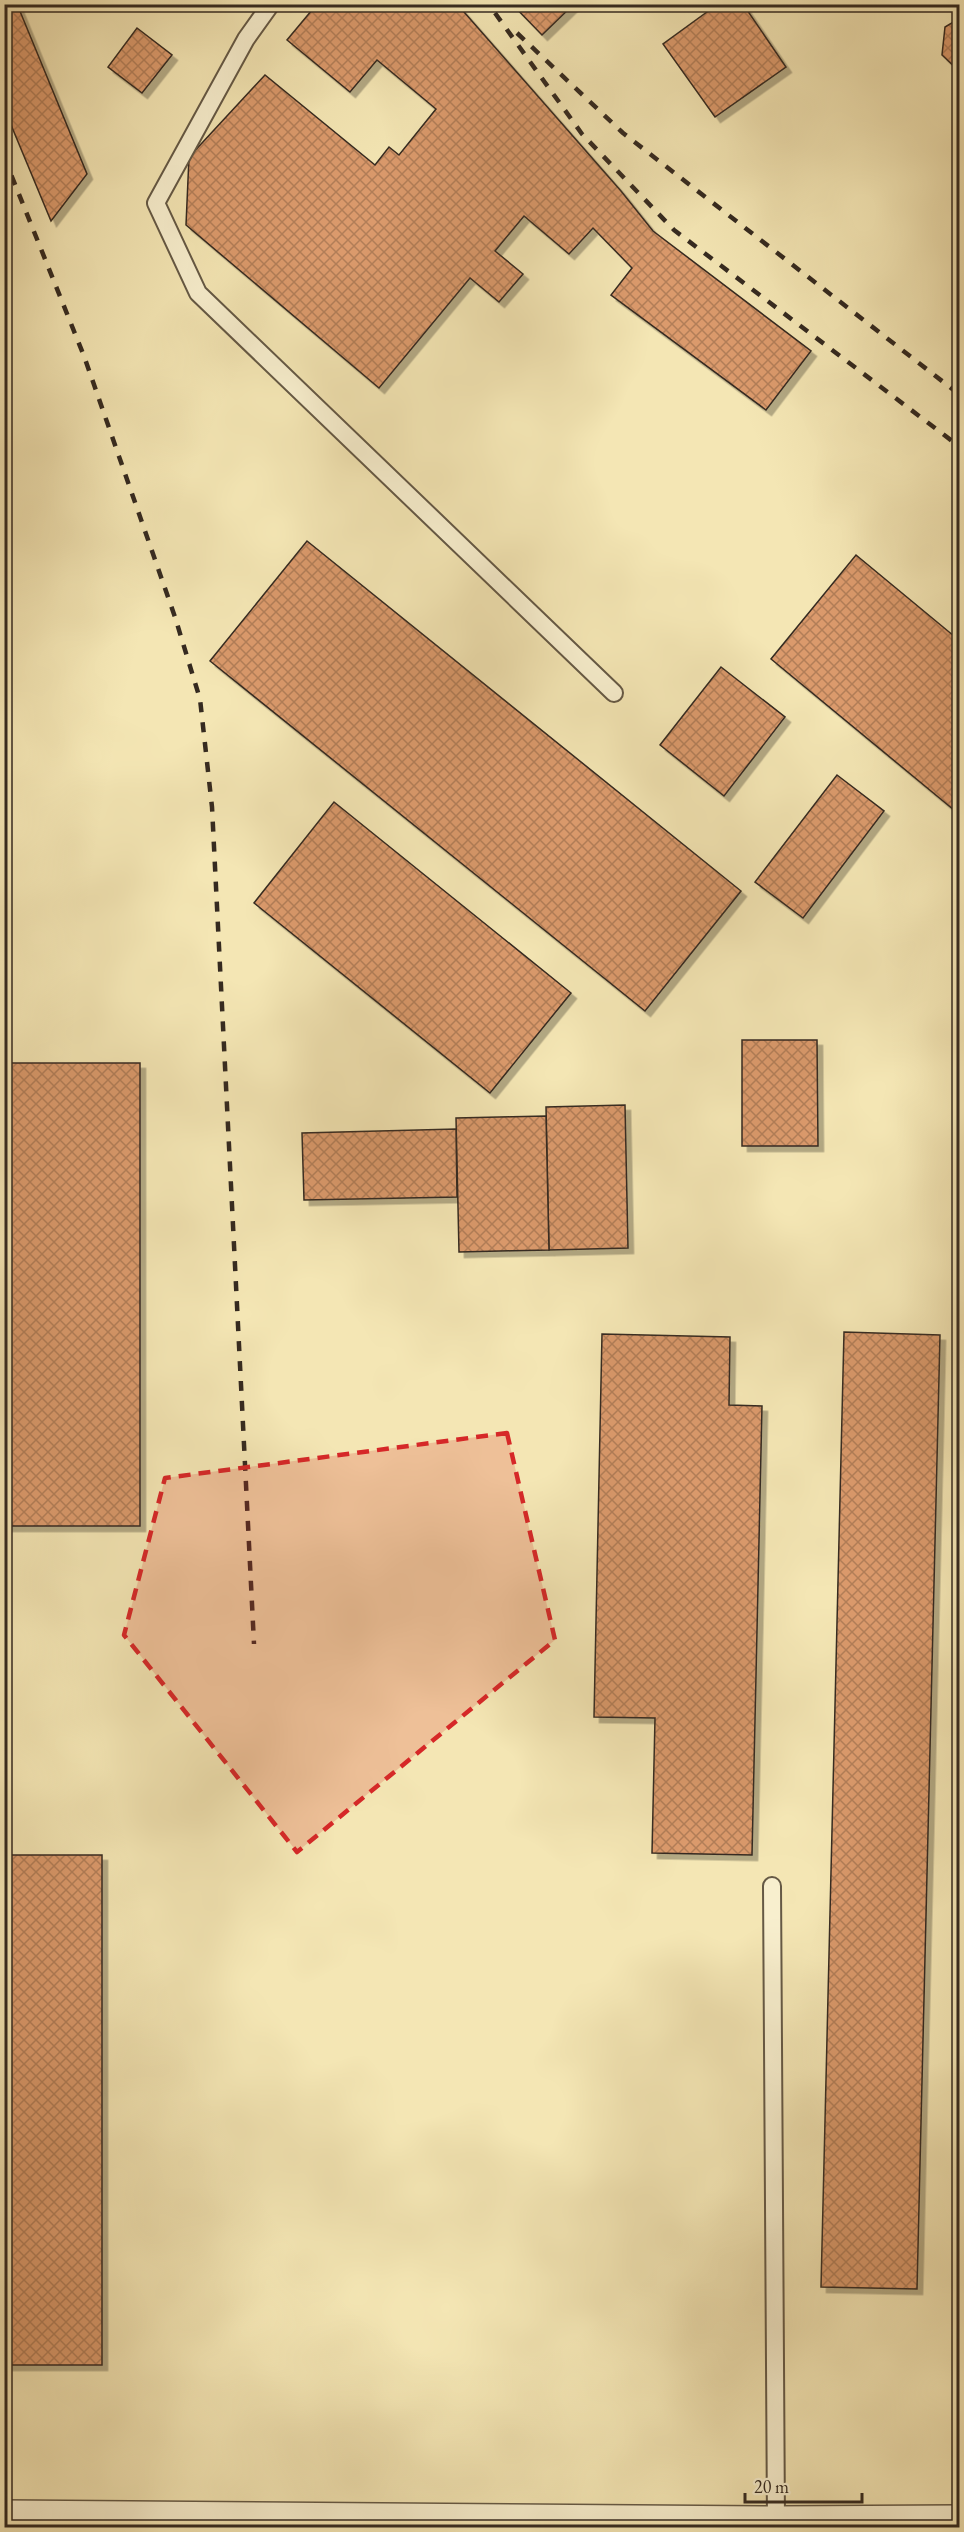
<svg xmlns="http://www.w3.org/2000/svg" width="964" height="2532" font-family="'EB Garamond',serif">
  <defs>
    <pattern id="building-cross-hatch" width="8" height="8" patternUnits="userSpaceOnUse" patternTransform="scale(1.5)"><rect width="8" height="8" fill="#db9a6c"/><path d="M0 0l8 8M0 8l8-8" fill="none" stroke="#b27e58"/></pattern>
    <filter id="shadow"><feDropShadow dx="5.5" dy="5.5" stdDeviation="0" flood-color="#0004"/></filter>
  </defs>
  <rect width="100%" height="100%" fill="#f4e6b4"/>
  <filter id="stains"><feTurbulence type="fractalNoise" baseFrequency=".00333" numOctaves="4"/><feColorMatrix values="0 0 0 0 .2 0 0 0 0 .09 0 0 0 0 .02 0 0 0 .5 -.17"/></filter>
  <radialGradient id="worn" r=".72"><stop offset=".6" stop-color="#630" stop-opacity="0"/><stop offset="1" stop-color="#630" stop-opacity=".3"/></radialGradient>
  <g fill="url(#building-cross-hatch)" stroke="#352a20" stroke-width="1.5" filter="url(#shadow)">
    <polygon points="8,4 17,4 87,174 51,221 4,108 4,6"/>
    <polygon points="317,4 457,4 621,191 653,231 811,351 766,410 611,295 632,268 593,228 569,254 524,216 495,251 523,274 499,302 470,278 379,388 186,225 189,157 265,75 375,165 389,147 399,155 436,109 377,60 350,92 287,40"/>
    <polygon points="512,4 574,4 542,35"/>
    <polygon points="718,4 743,4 786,67 715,117 663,44"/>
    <polygon points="960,18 960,72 942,55 945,27"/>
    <polygon points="137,28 172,55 142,93 108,67"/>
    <polygon points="960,166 960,203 953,196 956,168"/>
    <polygon points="307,541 741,891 645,1011 210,661"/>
    <polygon points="856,555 960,641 960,815 771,659"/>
    <polygon points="721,667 785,717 724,796 660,745"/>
    <polygon points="837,775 884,811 803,918 755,882"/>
    <polygon points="334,802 571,993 490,1093 254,903"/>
    <polygon points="742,1040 817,1040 818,1146 742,1146"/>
    <rect x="4" y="1063" width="136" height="463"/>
    <polygon points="625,1105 628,1248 549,1250 546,1107"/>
    <polygon points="546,1116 549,1250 459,1252 456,1118"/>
    <polygon points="456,1129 457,1197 304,1200 302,1133"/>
    <polygon points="844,1332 940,1335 917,2289 821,2287"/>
    <polygon points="602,1334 730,1337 729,1405 762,1406 752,1855 652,1853 655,1718 594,1717"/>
    <rect x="4" y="1855" width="98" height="510"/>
  </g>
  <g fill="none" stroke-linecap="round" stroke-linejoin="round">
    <defs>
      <g id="lane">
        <polyline points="271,4 246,39 156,203 198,293 614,693"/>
        <polyline points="772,1886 776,2523"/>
      </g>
      <polyline id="street" points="4,2517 776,2523 960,2522"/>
    </defs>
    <use href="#lane" stroke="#655945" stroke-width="20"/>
    <use href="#street" stroke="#655945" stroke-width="36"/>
    <use href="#lane" stroke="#f8efce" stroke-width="16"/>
    <use href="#street" stroke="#f8efce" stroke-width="33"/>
    <g stroke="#352a20" stroke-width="4.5" stroke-dasharray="10 10" stroke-linecap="butt">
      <polyline points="495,13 582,134 674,230 960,447"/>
      <polyline points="517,33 623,133 960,395"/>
      <polyline points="4,157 84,356 175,617 200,699 212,807 254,1644"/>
    </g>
  </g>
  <path fill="#d62828" fill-opacity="0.2" stroke="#d62828" stroke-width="4.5" stroke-dasharray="12 8" stroke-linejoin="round" d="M507 1433 555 1640 297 1852 124 1635 165 1478Z"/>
  <rect width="964" height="2532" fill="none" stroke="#f4e6b4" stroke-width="24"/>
  <rect x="6" y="6" width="952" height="2520" fill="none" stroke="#352a20" stroke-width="3"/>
  <rect x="12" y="12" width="940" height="2508" fill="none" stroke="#352a20" stroke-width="1.5"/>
  <path d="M745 2493v9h117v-9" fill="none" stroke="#352a20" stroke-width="3"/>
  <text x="754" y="2493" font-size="18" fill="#352a20" stroke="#f8efce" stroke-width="4.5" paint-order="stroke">20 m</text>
  <rect width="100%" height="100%" filter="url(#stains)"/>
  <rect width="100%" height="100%" fill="url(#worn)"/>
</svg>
